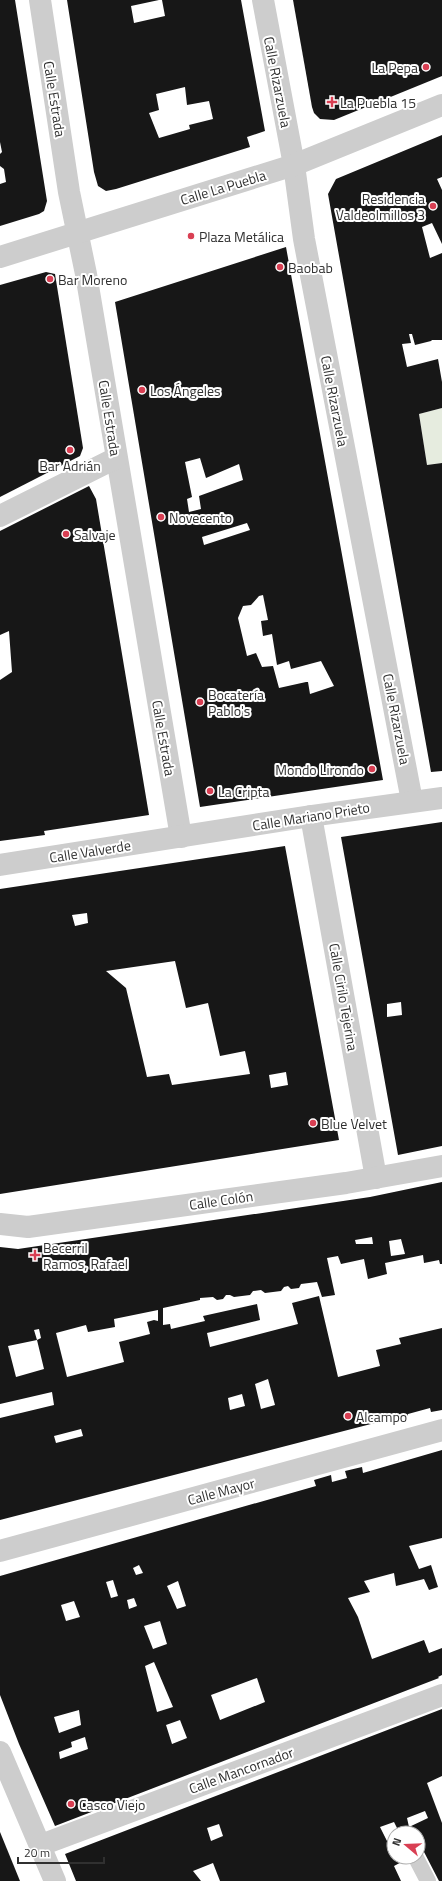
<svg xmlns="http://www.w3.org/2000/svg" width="442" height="1881" font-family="'Titillium Web',sans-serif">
  <rect width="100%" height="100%" fill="#fff"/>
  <polygon fill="#e6ecdf" points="442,408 442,463 427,465 419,414"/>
  <g fill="#171717" fill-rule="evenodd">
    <polygon points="0,0 15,0 47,201 44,211 39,214 0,226 0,184 6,182 4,169 0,166 0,154 2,152 0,142"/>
    <path d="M67 0H159L131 6 134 23 165 16 162 0H241L265 131 247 137 250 147 116 189 106 191 98 186 94 172ZM185 87 187 105 209 101 213 119 189 125 190 129 159 138 149 113 159 110 156 94Z"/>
    <polygon points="293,0 442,0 442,76 334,120 320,119 314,113 312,107"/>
    <polygon points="442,135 442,177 437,179 442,190 442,244 432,223 422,227 430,258 442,253 442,340 432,340 431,341 415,345 412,334 409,334 411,343 402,344 407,367 438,359 442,382 442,408 419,414 427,465 442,463 442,771 431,772 328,194 336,179"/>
    <path d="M286 247 383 780 200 807 115 302ZM200 458 206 478 239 464 243 480 199 496 201 509 189 512 187 499 192 497 185 462ZM247 523 250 530 204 545 202 537ZM263 595 268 620 261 621 263 636 272 634 277 665 289 661 291 669 321 661 334 686 310 694 308 682H306L279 688 273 666 262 667 256 653 247 656 238 618 243 606 251 605 259 596Z"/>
    <polygon points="46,272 55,274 83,448 80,456 0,497 0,285"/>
    <polygon points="89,486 96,499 149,815 44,831 45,835 0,841 0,680 12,672 9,631 0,635 0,531"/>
    <path d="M442 822V1146L398 1155 341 837ZM401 1002 402 1015 387 1017V1004Z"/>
    <path d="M285 846 339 1140 0 1194V889ZM87 913 88 923 75 926 72 915ZM175 961 186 1008 208 1003 220 1056 245 1051 250 1074 172 1085 169 1074 147 1077 126 988 106 971ZM286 1072 288 1085 271 1088 269 1075Z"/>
    <path d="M442 1182V1264H440L439 1260 424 1263 423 1255 385 1263 387 1274 368 1279 364 1259 341 1264 338 1256 327 1258 335 1295 322 1297 317 1282 301 1284 299 1288 291 1289 288 1286 284 1287 281 1291 265 1293 261 1290 253 1291 250 1295 234 1297 230 1295H226L223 1299 217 1300 213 1297 200 1298V1300L163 1308V1325L170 1324 171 1329 205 1321 203 1316 257 1304 260 1320 207 1333 210 1347 298 1324 292 1303 319 1296 338 1377 380 1366 376 1350 401 1344 399 1338 442 1328V1410L431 1412 430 1408 408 1414V1418L399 1421 398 1417 0 1520V1418L54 1405 52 1392 0 1404V1247L18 1249 370 1197ZM372 1237 373 1244H356L355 1240ZM401 1239 405 1254 391 1256 389 1241ZM158 1310V1321L154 1320 147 1322 150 1334 119 1342 124 1362 67 1377 56 1333 86 1325 88 1332 115 1327 114 1319ZM39 1329 41 1338 37 1340 44 1369 16 1377 8 1346 37 1340 34 1330ZM268 1379 275 1405 261 1409 255 1384ZM242 1394 245 1406 230 1410 228 1398ZM81 1429 83 1436 56 1443 54 1436Z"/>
    <path d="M442 1450V1538L409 1546 419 1569 431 1565 438 1587 429 1590 424 1579 396 1586 394 1573 364 1581 370 1592 348 1598 358 1617 372 1659 424 1640 429 1653 442 1648V1675L438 1677 439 1678 55 1826 19 1744 0 1695V1576L316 1486 314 1480 331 1475 332 1482 347 1478 345 1471 362 1467 363 1473ZM139 1565 143 1573 136 1575 133 1568ZM113 1580 118 1596 111 1598 106 1582ZM178 1581 186 1606 177 1609 167 1586ZM134 1598 137 1606 129 1609 127 1600ZM74 1601 80 1617 66 1621 61 1605ZM160 1621 167 1644 153 1649 144 1626ZM154 1662 173 1707 157 1712 145 1666ZM257 1678 265 1702 220 1720 211 1695ZM79 1710 81 1725 59 1733 54 1717ZM180 1720 187 1738 172 1744 166 1725ZM85 1737 88 1749 60 1759 59 1752 72 1747 71 1742Z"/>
    <path d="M442 1709V1776L427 1783 442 1823V1881H439L423 1850 418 1853V1833H403L411 1829 409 1827 428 1818 425 1811 407 1818 409 1827 398 1830 394 1822 380 1827 387 1841 394 1838V1857H411L394 1866 401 1881H220L213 1863 193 1871 201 1881H76L65 1854ZM219 1824 223 1836 211 1841 207 1828Z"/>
    <polygon points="0,1832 20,1881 0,1881"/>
  </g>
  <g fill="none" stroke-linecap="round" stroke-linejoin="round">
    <polyline stroke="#cdcdcd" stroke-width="16" points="416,1858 428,1881"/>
    <g stroke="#cdcdcd" stroke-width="22">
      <polyline points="40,0 69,192 86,274 181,837"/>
      <polyline points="263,0 294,165 304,239 412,801"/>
      <polyline points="0,257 294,165 442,105"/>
      <polyline points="0,516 116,458"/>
      <polyline points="311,816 376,1178"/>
      <polyline points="0,865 311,816 442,798"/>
      <polyline points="0,1224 28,1227 346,1183 442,1166"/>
      <polyline points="0,1551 442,1430"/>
      <polyline points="0,1752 55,1881"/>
      <polyline points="41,1845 442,1695"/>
    </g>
  </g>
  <g fill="#d93f53" stroke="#fff" stroke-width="1.5">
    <circle cx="426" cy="67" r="4"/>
    <path d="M330 96h4v4h4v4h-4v4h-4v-4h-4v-4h4z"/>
    <circle cx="433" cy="206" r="4"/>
    <circle cx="191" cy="236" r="4"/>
    <circle cx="280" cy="267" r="4"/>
    <circle cx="50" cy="279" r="4"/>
    <circle cx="142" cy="390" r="4"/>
    <circle cx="70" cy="450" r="4"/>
    <circle cx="161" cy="517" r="4"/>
    <circle cx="66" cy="534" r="4"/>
    <circle cx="200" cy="702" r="4"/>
    <circle cx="372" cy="769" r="4"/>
    <circle cx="210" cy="791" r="4"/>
    <circle cx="313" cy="1123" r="4"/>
    <path d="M33 1249h4v4h4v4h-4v4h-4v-4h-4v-4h4z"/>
    <circle cx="348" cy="1416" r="4"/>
    <circle cx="71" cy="1804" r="4"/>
  </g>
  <g text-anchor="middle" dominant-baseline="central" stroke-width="4" stroke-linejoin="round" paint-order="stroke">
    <g font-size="14" fill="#303030" stroke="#fff" text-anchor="start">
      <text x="418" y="67" text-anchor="end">La Pepa</text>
      <text x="340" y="102">La Puebla 15</text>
      <text x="425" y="198" text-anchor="end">Residencia<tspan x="425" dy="16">Valdeolmillos 3</tspan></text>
      <text x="199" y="236">Plaza Metálica</text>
      <text x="288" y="267">Baobab</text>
      <text x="58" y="279">Bar Moreno</text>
      <text x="150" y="390">Los Ángeles</text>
      <text x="70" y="465" text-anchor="middle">Bar Adrián</text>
      <text x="169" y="517">Novecento</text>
      <text x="74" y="534">Salvaje</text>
      <text x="208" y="694">Bocatería<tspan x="208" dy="16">Pablo's</tspan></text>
      <text x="364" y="769" text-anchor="end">Mondo Lirondo</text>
      <text x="218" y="791">La Cripta</text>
      <text x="321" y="1123">Blue Velvet</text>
      <text x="43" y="1247">Becerril<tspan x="43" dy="16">Ramos, Rafael</tspan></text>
      <text x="356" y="1416">Alcampo</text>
      <text x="79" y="1804">Casco Viejo</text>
    </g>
    <g font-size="14" fill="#303030" stroke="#fff">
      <text transform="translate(278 82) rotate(79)">Calle Rizarzuela</text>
      <text transform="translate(55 99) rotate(81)">Calle Estrada</text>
      <text transform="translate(223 187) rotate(-17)">Calle La Puebla</text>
      <text transform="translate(335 401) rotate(79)">Calle Rizarzuela</text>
      <text transform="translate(110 418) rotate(81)">Calle Estrada</text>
      <text transform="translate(397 719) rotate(79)">Calle Rizarzuela</text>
      <text transform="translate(164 738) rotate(80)">Calle Estrada</text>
      <text transform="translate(311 816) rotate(-9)">Calle Mariano Prieto</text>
      <text transform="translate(90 851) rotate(-9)">Calle Valverde</text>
      <text transform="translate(344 997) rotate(80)">Calle Cirilo Tejerina</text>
      <text transform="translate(221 1200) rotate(-8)">Calle Colón</text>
      <text transform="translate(221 1491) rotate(-15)">Calle Mayor</text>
      <text transform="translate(241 1770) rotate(-20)">Calle Mancornador</text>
    </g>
  </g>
  <g transform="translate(406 1845) rotate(289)"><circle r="19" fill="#ffffff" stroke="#acacac"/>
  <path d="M0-3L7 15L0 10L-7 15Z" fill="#d93f53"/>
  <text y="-6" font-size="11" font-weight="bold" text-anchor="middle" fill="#303030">N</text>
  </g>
  <path d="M18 1857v6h86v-6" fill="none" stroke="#303030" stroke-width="2"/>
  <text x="24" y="1857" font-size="12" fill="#303030" stroke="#ffffff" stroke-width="3" paint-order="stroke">20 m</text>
</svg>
